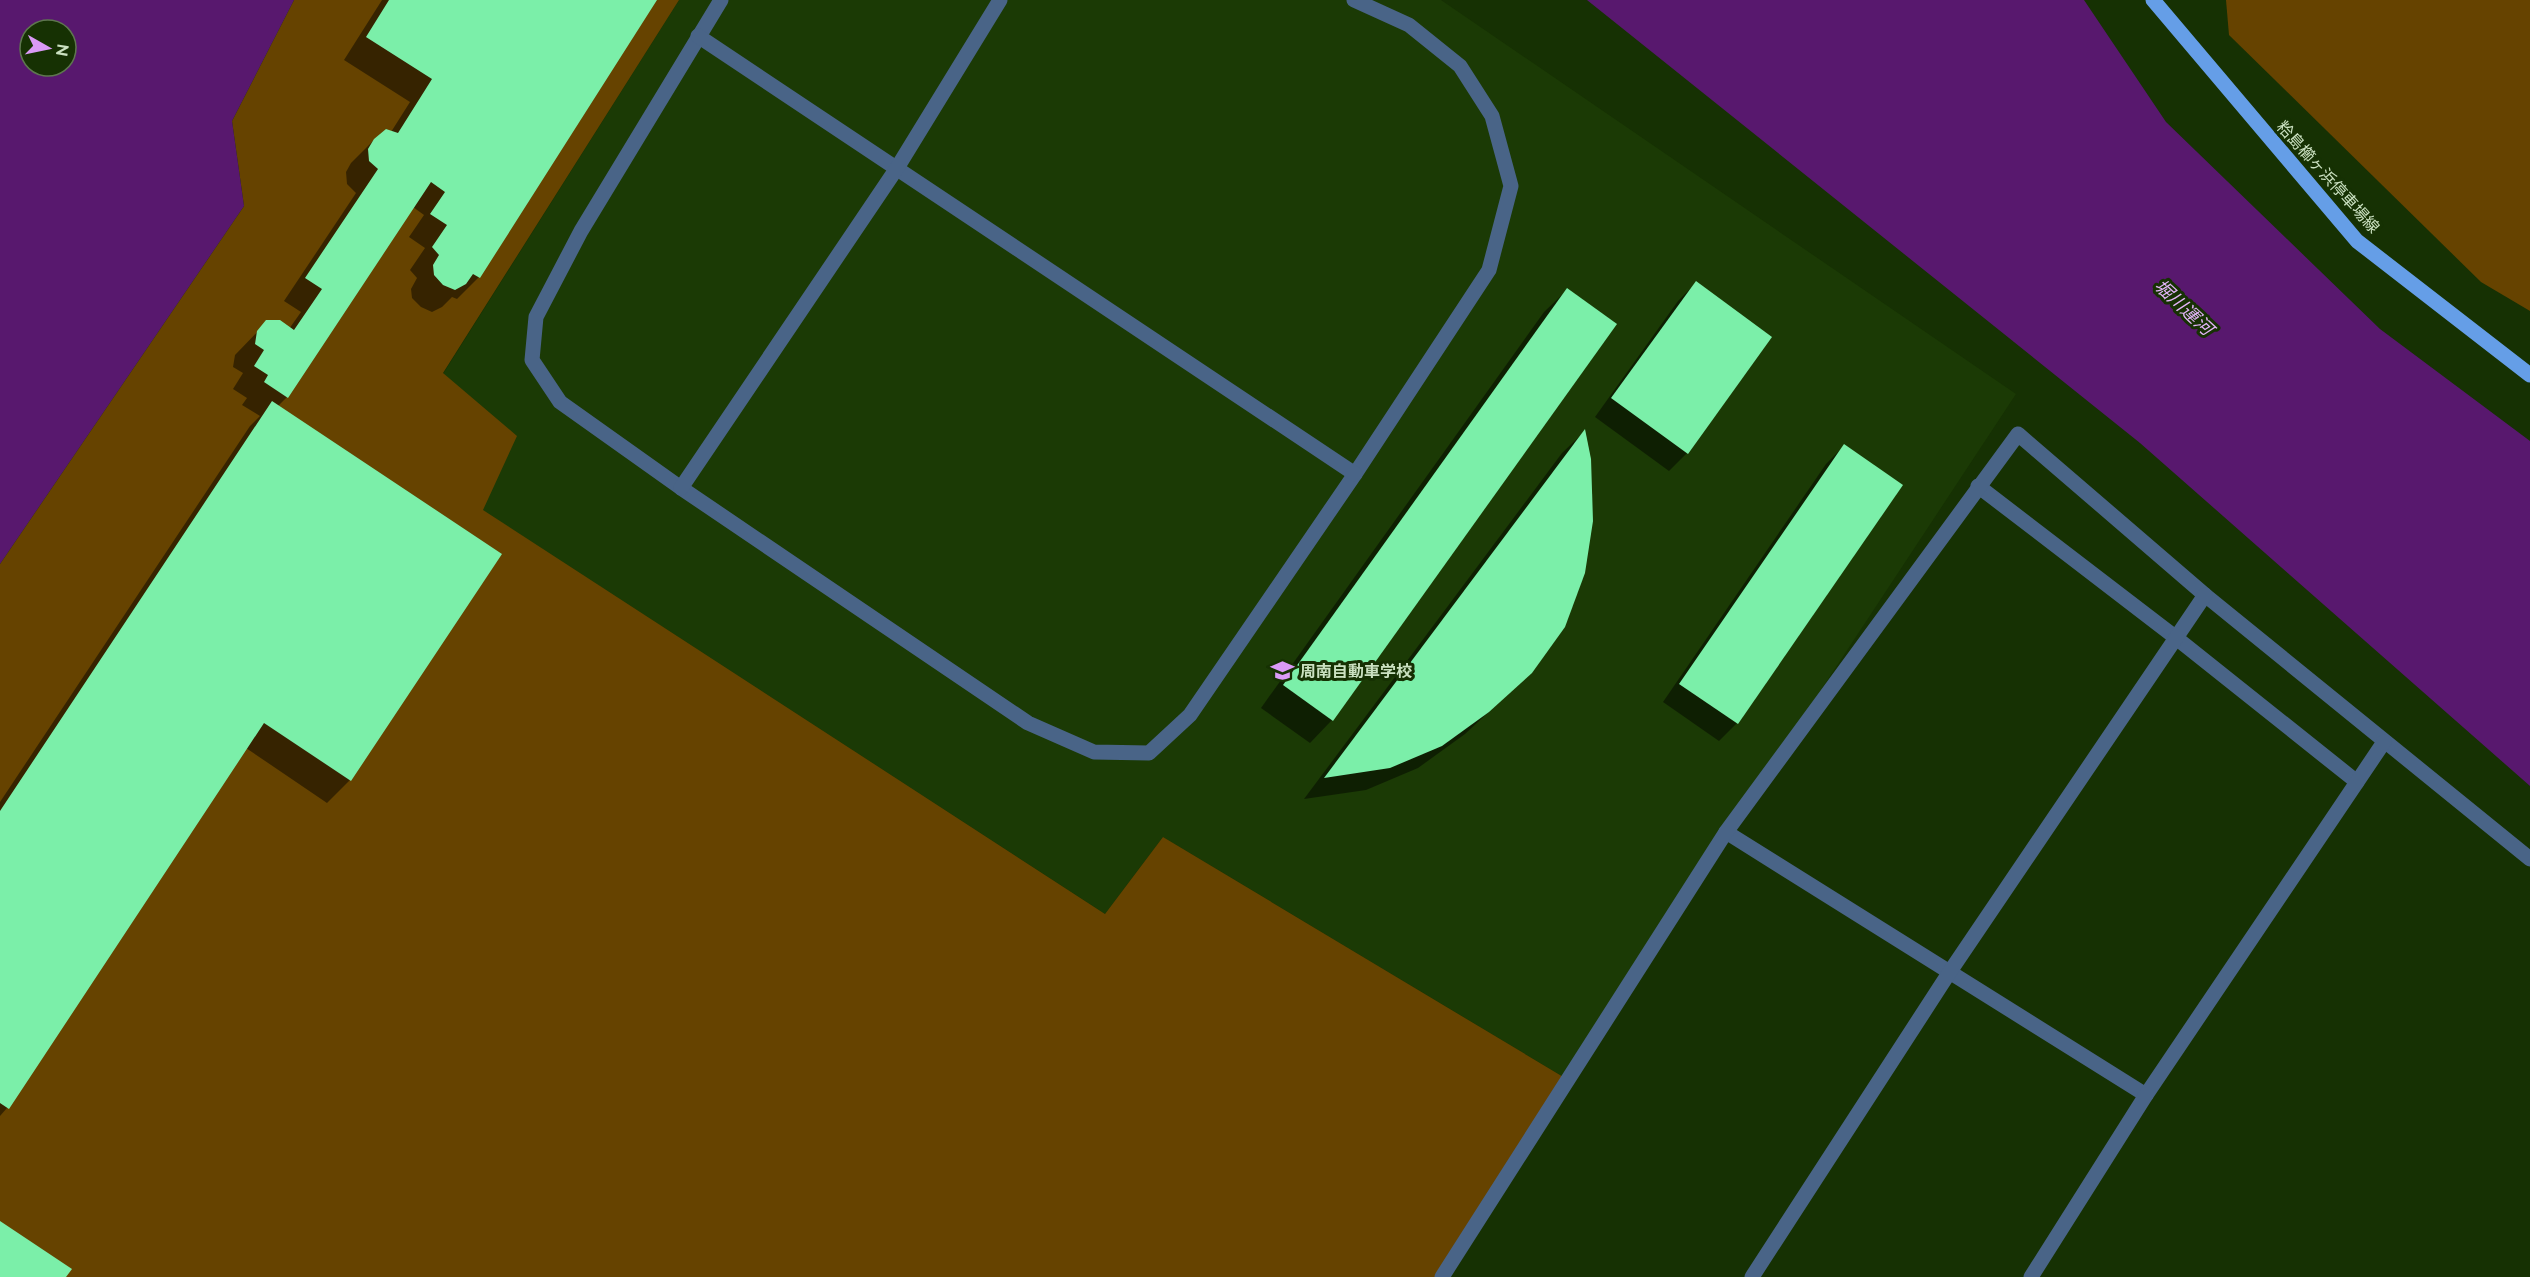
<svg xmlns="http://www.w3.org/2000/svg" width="2530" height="1277" font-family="Raleway,'Noto Sans JP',sans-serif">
  <rect width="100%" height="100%" fill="#163103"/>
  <polygon fill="#1b3a05" points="679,0 1441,0 2016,394 1565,1078 1163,837 1105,914 482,510 443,374"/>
  <g fill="#664300">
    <polygon points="294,0 679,0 443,373 517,436 483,510 1105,914 1163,837 1565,1078 1441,1277 0,1277 0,564 244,206 232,121"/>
    <polygon points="2226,0 2530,0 2530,311 2481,282 2229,35"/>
  </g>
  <g fill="#58186e" fill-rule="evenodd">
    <path d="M0 0H294L232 121 244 206 0 564ZM30 30H66V66H30Z"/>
    <polygon points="1587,0 2084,0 2166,122 2380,329 2530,441 2530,786 2140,443"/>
  </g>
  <g fill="#0007">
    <polygon points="382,0 655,0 479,277 457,299 452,297 442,307 432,312 421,307 412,298 411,289 417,278 410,270 425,248 409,237 424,215 413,207 287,397 277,407 350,780 327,803 246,748 7,1108 0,1116 0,802 250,426 260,416 242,405 247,398 233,389 243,373 233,367 235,355 267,322 289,329 301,312 284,301 356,193 347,184 346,172 351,163 374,140 391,132 410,102 344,60"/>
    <polygon points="1696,283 1770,338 1687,453 1669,471 1595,417 1678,301"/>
    <polygon points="1567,290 1332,720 1310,743 1261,708 1544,312"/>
    <polygon points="1584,432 1507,695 1465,734 1418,768 1366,790 1304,799 1562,453"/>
    <polygon points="1844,446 1737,723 1719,741 1663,702 1826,464"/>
  </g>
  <g fill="#7befa9">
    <polygon points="389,0 657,0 480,278 473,274 466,284 455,290 443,285 434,275 433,265 439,255 432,247 447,225 430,214 445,192 431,182 288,398 264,382 268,375 254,366 264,350 255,344 257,331 266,320 280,320 294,330 322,289 305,278 378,169 369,161 368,149 374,139 386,129 398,133 432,79 366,37"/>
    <polygon points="1696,281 1772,337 1688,454 1611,398"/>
    <polygon points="1567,288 1617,324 1333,721 1283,685"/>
    <polygon points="272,401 502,554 351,781 264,723 9,1109 0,1103 0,811"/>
    <polygon points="1585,429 1591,459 1593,521 1585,573 1565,627 1532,673 1489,712 1442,746 1390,768 1324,778"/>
    <polygon points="1844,444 1903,485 1738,724 1679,684"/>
    <polygon points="0,1221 72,1269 66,1277 0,1277"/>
  </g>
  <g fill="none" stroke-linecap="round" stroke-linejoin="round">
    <g stroke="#496487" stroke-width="15">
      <polyline points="721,0 581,231 536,317 532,360 560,402 681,488 1028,723 1094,752 1149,753 1190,715 1355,474 1489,270 1511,186 1492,116 1460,66 1409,25 1354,0"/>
      <polyline points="698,36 1355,474"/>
      <polyline points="1978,486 2175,637 2357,782"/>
      <polyline points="681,488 897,168 1000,0"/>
      <polyline points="1726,832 2146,1095"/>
      <polyline points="1442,1277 1726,832 2018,434 2205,595 2530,859"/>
      <polyline points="1752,1277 1949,973 2205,595"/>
      <polyline points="2031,1277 2146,1095 2384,742"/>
    </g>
    <polyline stroke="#659ee7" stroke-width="15" points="2153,0 2357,241 2530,375"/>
  </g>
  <defs>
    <symbol id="school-bare" viewBox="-9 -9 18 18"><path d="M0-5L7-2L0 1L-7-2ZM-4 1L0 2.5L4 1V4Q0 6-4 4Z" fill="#da9af6" stroke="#163103" stroke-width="2.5" paint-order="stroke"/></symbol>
  </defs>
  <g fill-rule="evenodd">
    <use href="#school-bare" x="1266" y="654" width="33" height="33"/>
  </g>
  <g text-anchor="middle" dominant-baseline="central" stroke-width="6" stroke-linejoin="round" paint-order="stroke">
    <g font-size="16" fill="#cbe1c1" stroke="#163103">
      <text transform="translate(2328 177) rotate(48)">粭島櫛ヶ浜停車場線</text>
    </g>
    <g font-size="16" font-weight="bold" fill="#cbe1c1" stroke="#163103" text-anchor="start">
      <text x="1300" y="671">周南自動車学校</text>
    </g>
    <g font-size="18" font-style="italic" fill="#e3b4f8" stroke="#163103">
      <text transform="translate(2184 307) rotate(43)">堀川運河</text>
    </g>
  </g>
  <g transform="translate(48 48) rotate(99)"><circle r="28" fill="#163103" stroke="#5e774f" stroke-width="1.5"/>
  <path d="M0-4.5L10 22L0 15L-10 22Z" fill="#da9af6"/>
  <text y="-9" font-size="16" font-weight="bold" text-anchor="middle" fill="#cbe1c1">N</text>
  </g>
</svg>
